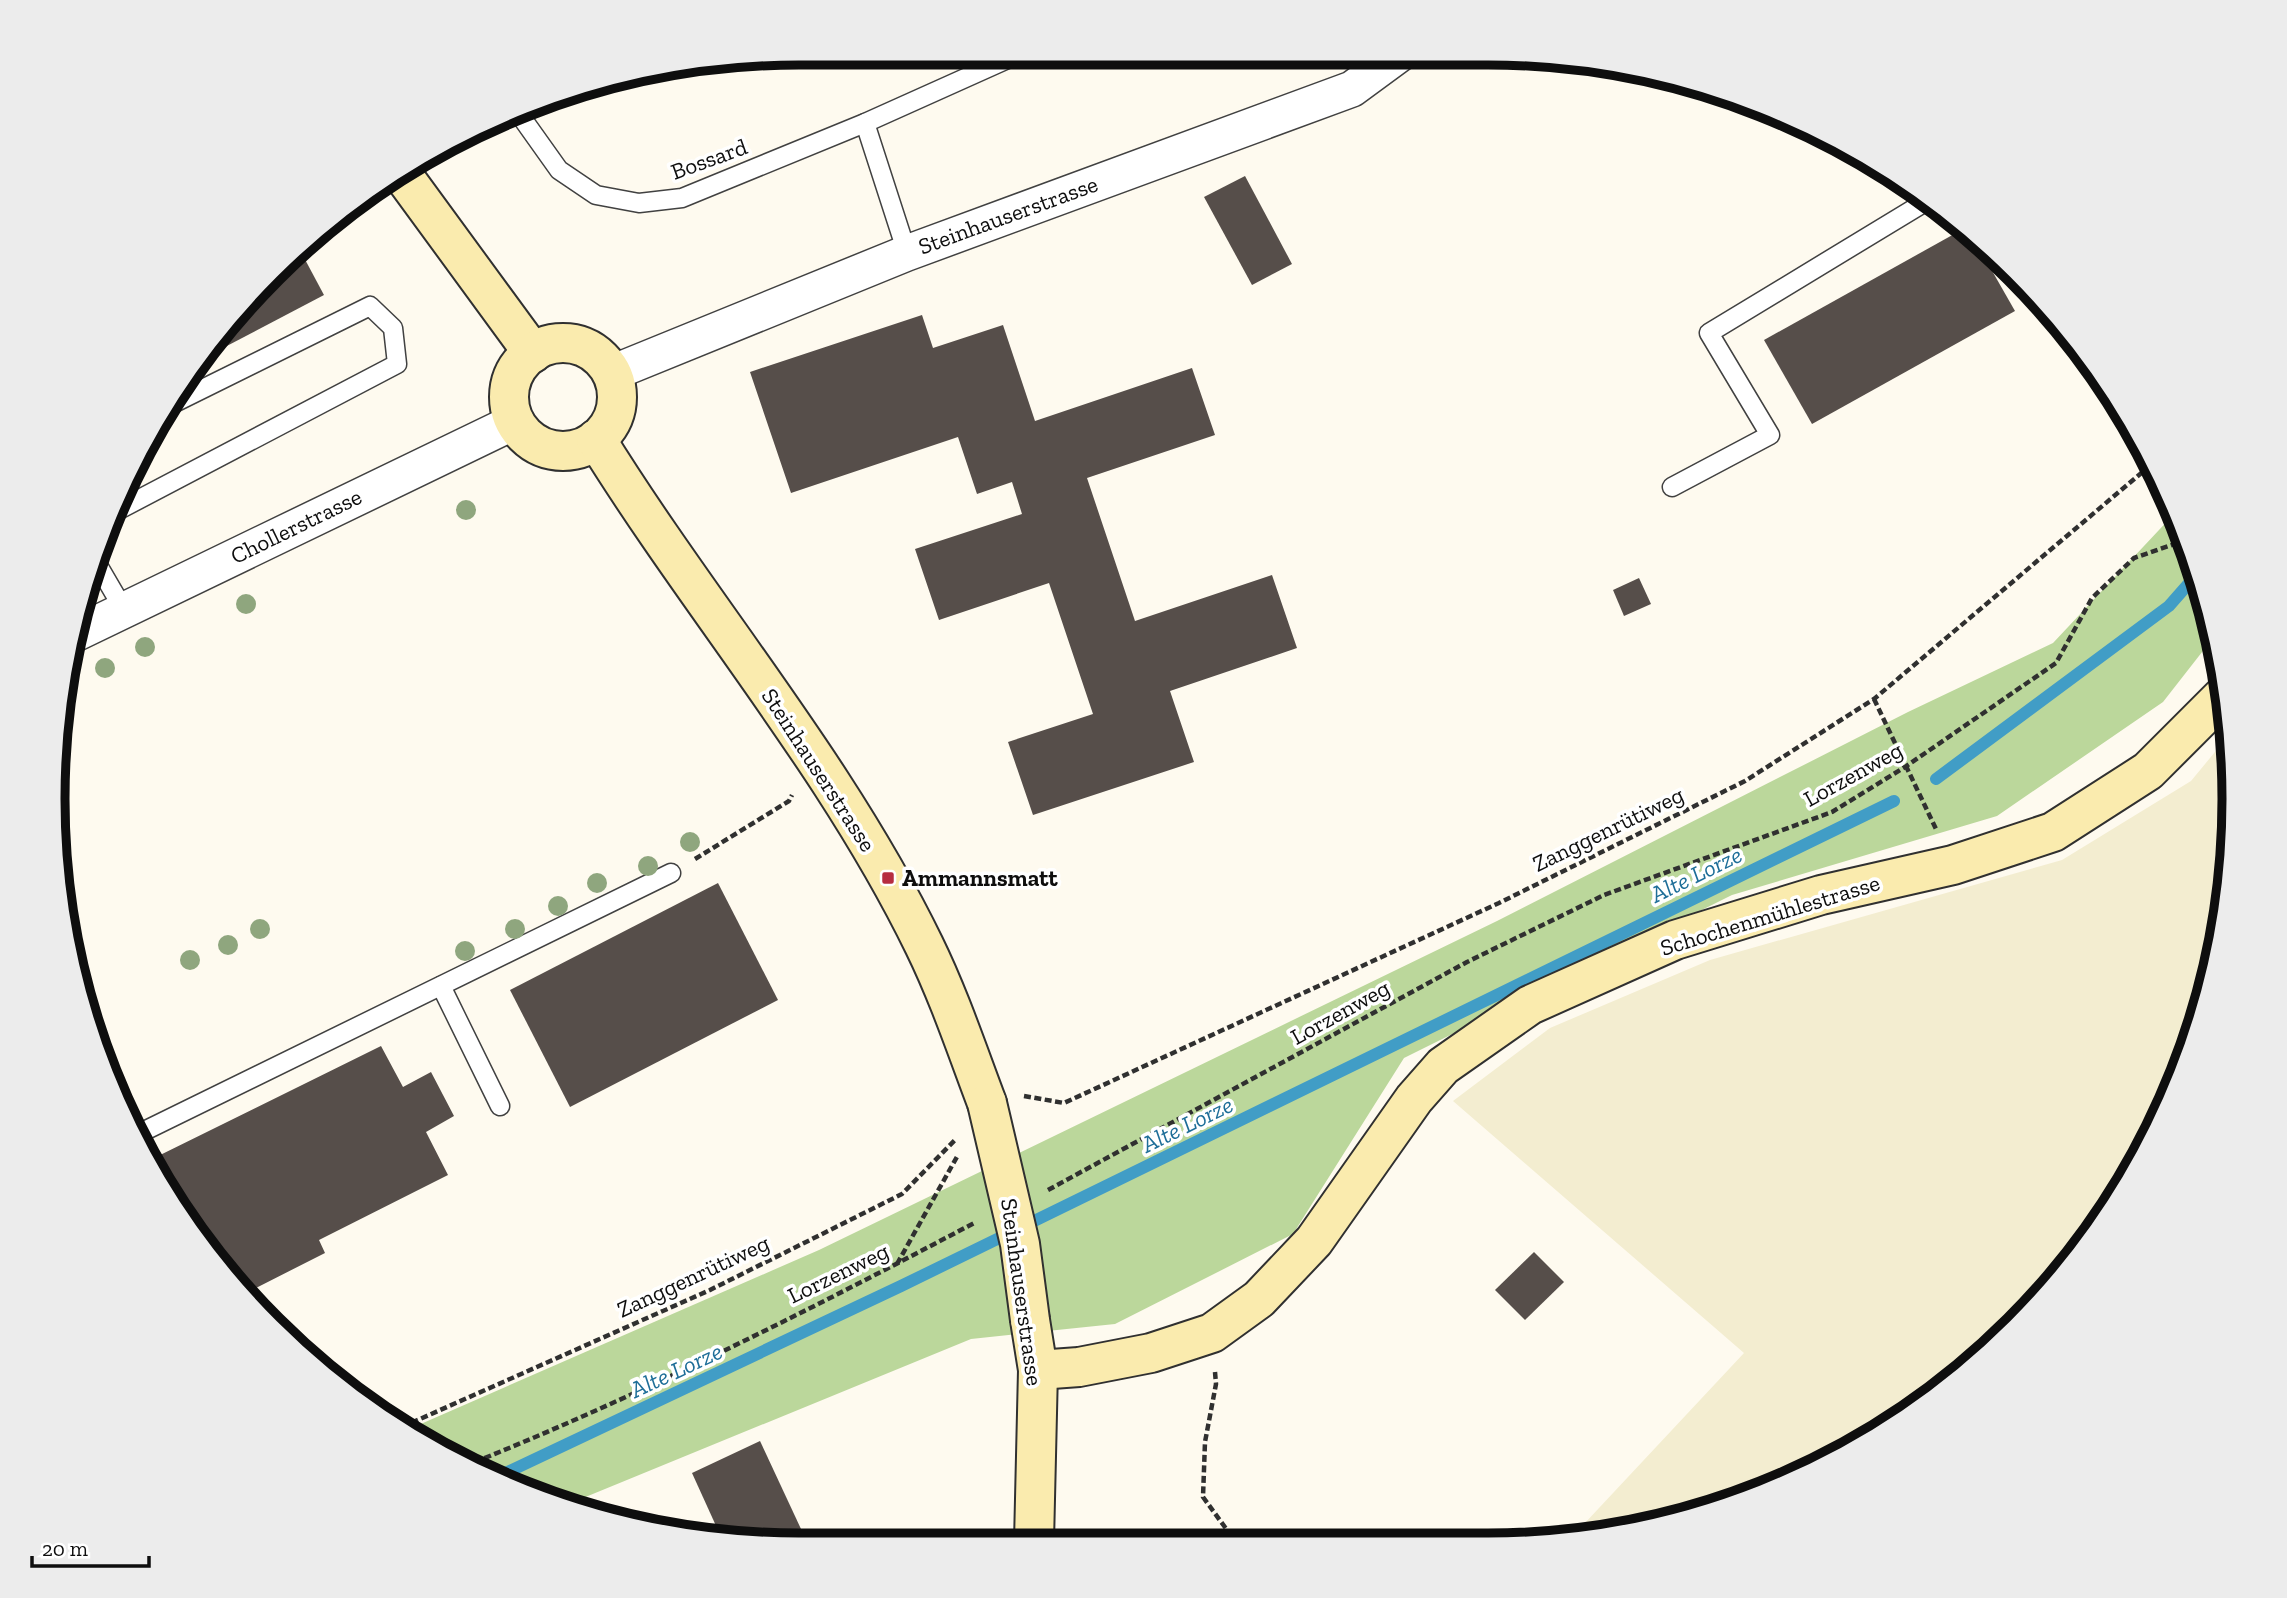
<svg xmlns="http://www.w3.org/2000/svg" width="2287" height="1598" font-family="'Zilla Slab',serif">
  <rect width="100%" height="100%" fill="#fefaef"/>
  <polygon fill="#f3edd0" points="2229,735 2233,847 2209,992 2158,1129 2080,1253 1980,1360 1818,1469 1682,1520 1586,1539 1570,1539 1744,1353 1453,1101 1550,1028 1710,960 2062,860 2191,781"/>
  <polygon fill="#bbd79b" points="2174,514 2195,559 2213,638 2163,702 1997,816 1732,895 1404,1058 1293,1234 1115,1324 971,1339 566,1505 469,1469 407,1430 819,1250 1497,921 1908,712 2053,643"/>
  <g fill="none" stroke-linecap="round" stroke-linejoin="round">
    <g stroke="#419dc6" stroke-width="12">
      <polyline points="1936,779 2169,606 2198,573"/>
      <polyline points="495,1478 901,1286 1894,801"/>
    </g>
  </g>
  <g fill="#564e4a">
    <polygon points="622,76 537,106 537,104 605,78"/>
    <polygon points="1245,176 1292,264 1252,285 1204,197"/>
    <polygon points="1965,228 1971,234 2015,311 1812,424 1764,340"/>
    <polygon points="301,252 324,295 200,360 237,307"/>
    <polygon points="922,315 933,348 1003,325 1035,421 1192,368 1215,435 1087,478 1135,621 1272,575 1297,648 1170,691 1194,762 1033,815 1008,742 1093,714 1049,583 939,620 915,549 1022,514 1012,482 977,494 958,437 791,493 750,372"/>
    <polygon points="1639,578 1651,604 1624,616 1613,590"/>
    <polygon points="718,883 778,1000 570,1107 510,990"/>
    <polygon points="381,1046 403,1087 431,1072 454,1116 426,1132 448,1175 319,1240 325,1253 242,1295 150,1160"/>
    <polygon points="1534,1252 1564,1282 1525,1320 1495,1290"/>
    <polygon points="760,1441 808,1544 751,1544 722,1539 692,1473"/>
  </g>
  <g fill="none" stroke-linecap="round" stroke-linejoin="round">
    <defs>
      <g id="lane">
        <polyline points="517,111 559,170 596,195 639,203 682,198 865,123 1021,53"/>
        <polyline points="865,123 907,253"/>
        <polyline points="1672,487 1770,435 1709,333 1930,199"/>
        <polyline points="109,515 397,364 393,328 370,306 166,407"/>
        <polyline points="96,562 124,610"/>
        <polyline points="441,986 500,1106"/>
        <polyline points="134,1136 671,873"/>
      </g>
      <g id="street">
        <polyline points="612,373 907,253 1352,89 1401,53"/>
        <polyline points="77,633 516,421"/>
      </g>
      <g id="secondary">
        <polyline points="399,170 533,353"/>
        <circle cx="563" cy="397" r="54"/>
        <path d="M596 439C702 610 836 764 924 945 949 996 967 1050 987 1103"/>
        <polyline points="1030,1320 1038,1370 1034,1542"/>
        <polyline points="1038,1370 1079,1367 1151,1353 1212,1333 1259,1299 1314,1241 1414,1099 1443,1066 1530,1005 1675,940 1821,895 1953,865 2053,832 2148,771 2226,693"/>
      </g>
    </defs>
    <use href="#lane" stroke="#414141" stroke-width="21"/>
    <use href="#street" stroke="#414141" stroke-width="38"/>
    <use href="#secondary" stroke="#303030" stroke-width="42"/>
    <g stroke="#303030" stroke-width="4.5" stroke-dasharray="7 3.5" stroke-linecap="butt">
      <polyline points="1874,699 1936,829"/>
      <polyline points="695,859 789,801 792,795"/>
      <polyline points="1024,1096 1064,1103 1499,903 1745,781 1874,699 2152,464"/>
      <polyline points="1048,1190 1467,962 1604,895 1832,812 1905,767 2056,663 2092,598 2134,558 2186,540"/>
      <polyline points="897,1264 958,1155"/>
      <polyline points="1215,1372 1216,1384 1205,1442 1203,1497 1235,1541"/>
      <polyline points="402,1427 710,1290 902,1194 956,1139"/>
      <path d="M465 1466C640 1396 810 1310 976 1222"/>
    </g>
    <use href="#lane" stroke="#fff" stroke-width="18"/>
    <use href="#street" stroke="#fff" stroke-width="35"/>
    <use href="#secondary" stroke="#faebae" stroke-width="38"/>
    <defs>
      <polyline id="secondary-bridge" points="987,1103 1020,1244 1030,1320"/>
    </defs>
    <use href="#secondary-bridge" stroke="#303030" stroke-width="42" stroke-linecap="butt"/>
    <use href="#secondary-bridge" stroke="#faebae" stroke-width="38"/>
  </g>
  <g fill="#8fa67e">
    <circle cx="466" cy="510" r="10"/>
    <circle cx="246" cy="604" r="10"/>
    <circle cx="145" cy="647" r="10"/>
    <circle cx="105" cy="668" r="10"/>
    <circle cx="690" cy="842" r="10"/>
    <circle cx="648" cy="866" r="10"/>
    <circle cx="597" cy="883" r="10"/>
    <circle cx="558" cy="906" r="10"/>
    <circle cx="260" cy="929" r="10"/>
    <circle cx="515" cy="929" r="10"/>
    <circle cx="228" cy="945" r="10"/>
    <circle cx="465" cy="951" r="10"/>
    <circle cx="190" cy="960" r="10"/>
  </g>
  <rect fill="#b62d41" stroke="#fff" stroke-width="2.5" x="881" y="871" width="14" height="14" rx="3.5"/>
  <g text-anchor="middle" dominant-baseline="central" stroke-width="7" stroke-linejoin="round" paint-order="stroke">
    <g font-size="23" fill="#0e0e0e" stroke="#fff">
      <text transform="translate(709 159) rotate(-20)">Bossard</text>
      <text transform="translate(1008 215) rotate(-20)">Steinhauserstrasse</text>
      <text transform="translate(296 526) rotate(-26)">Chollerstrasse</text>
      <text transform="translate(819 770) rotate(57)">Steinhauserstrasse</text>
      <text transform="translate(1853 774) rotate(-29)">Lorzenweg</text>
      <text transform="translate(1608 829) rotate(-26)">Zanggenrütiweg</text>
      <text transform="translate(1770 915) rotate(-17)">Schochenmühlestrasse</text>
      <text transform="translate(1340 1012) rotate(-29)">Lorzenweg</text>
      <text transform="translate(838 1273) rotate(-26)">Lorzenweg</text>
      <text transform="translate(693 1276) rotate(-25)">Zanggenrütiweg</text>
      <text transform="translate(1022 1292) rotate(82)">Steinhauserstrasse</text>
    </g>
    <g font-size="23" font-weight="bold" fill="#0e0e0e" stroke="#fff" text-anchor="start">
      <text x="902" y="878">Ammannsmatt</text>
    </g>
    <g font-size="24" font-style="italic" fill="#1e6e98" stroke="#fff">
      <text transform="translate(1696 874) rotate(-26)">Alte Lorze</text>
      <text transform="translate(1187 1124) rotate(-26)">Alte Lorze</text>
      <text transform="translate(676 1370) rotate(-25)">Alte Lorze</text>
    </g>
  </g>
  <path d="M0 0H2287V1598H0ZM799 65H1488A734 734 0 0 1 2222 799V799A734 734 0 0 1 1488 1533H799A734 734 0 0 1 65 799V799A734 734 0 0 1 799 65Z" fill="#ececec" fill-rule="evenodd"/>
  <path fill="none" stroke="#0e0e0e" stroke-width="9" d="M799 65H1488A734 734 0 0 1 2222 799V799A734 734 0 0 1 1488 1533H799A734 734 0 0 1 65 799V799A734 734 0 0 1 799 65Z"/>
  <path d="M32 1556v10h117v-10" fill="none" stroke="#0e0e0e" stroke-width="3.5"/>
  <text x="42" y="1556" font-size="21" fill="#0e0e0e" stroke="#ffffff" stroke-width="5" paint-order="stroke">20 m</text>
</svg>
